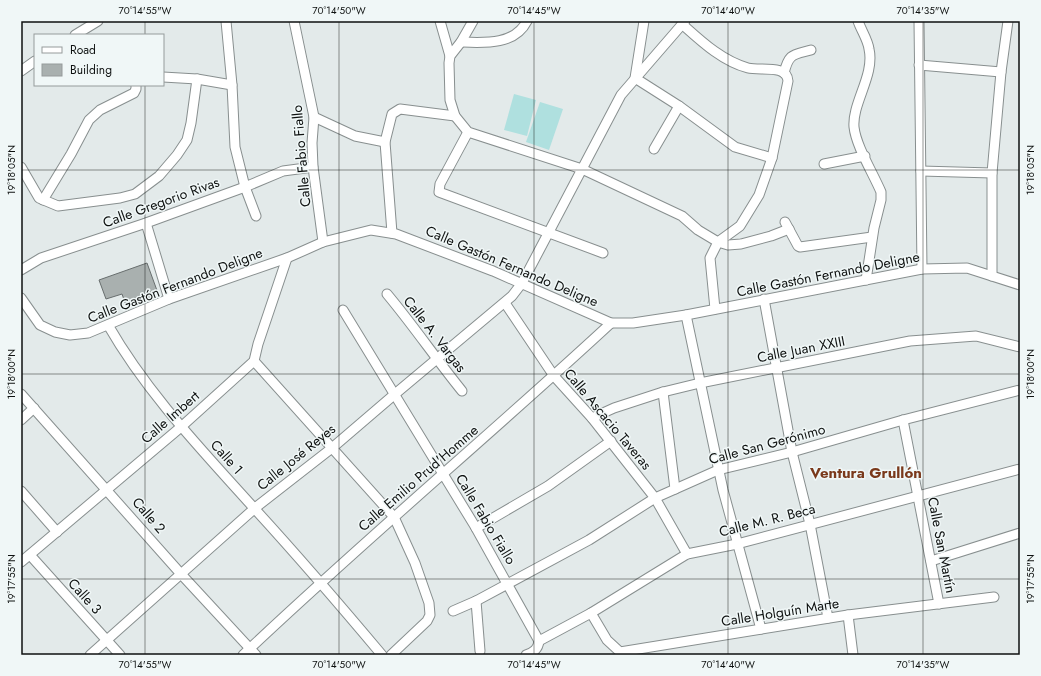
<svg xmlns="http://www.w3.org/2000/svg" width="1041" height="676" font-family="Jost,sans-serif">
  <rect width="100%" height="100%" fill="#e3eaea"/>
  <g fill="#afe0df">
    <polygon points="514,94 536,100 527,136 504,130"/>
    <polygon points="540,102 563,109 549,150 526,142"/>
  </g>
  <polygon fill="#a9b0af" stroke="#686e6e" points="147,263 159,296 127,308 122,294 106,299 99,280"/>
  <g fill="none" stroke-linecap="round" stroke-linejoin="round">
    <defs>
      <g id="minor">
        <polyline points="226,21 232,85 235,147 245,187 256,216"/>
        <polyline points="294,21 314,117 312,143 313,167 323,242"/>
        <polyline points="440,21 450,56"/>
        <polyline points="473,21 461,42 450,56 449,63 450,100 455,116 468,132 582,169 682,216 698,230 718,242 728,245 741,244 771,236 789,229"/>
        <polyline points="644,21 635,78 679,106 735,147 772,158"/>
        <path d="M858 21C861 30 868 40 869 49 875 75 852 103 854 127 856 146 873 173 881 192V200L874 228 866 280"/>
        <polyline points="919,21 922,269"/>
        <path d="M682 24C701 41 722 61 748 68 760 71 787 64 788 81L772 158 759 195 740 226 718 242 710 258 715 309"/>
        <polyline points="75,35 98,21"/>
        <path d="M461 42C485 43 515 45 527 21"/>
        <polyline points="919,65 1001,72"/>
        <polyline points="21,71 35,61"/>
        <path d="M784 73C789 53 793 55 811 50"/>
        <polyline points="163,77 197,79 232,85"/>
        <polyline points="314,117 355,136 385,142"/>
        <polyline points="468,132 440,184 439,192 603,253"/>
        <polyline points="654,149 679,106"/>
        <polyline points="824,164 865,156"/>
        <polyline points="21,167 39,198 58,206 120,198 135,194 159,176 177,155 187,140 191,123 197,79"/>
        <polyline points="921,171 992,173"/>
        <polyline points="43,200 71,154 89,120 100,110 134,93 136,89 136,85"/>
        <polyline points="785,222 798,246 800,247 872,237"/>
        <polyline points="146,223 169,299"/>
        <polyline points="392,233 385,142 392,114 400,109 455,116"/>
        <polyline points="21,270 41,258 146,223 245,187 283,171 313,167"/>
        <polyline points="992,276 992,173 1001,72 1008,21"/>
        <path d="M387 294C413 325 436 359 462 391"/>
        <polyline points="21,298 40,325 55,332 70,335 88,333 169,299 287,258 323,242 371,230 396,234 493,271 611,323 633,323 686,315 922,269 967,268 1020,285"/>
        <polyline points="764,299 792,452 810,524 828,618"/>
        <polyline points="505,303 554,376 592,418 655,498 687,554"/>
        <polyline points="343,310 476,528 539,641"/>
        <polyline points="686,315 723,490 761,629"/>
        <path d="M108 325C147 393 201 449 253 507 297 555 340 605 382 655"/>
        <polyline points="254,361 394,517 415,563 429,603 430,615 427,621 391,655"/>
        <polyline points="663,392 675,489"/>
        <polyline points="21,394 181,574 256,655"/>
        <polyline points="592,418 614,408 663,392 700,383 910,341 976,336 1020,347"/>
        <polyline points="21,420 34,408"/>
        <polyline points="903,420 939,604"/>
        <polyline points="21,491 57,532"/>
        <polyline points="476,528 548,486 611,441"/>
        <polyline points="30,555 120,655"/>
        <polyline points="931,561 1020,533"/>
        <polyline points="21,562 181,427 254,361 258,344 287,258"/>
        <polyline points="476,601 480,651"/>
        <polyline points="453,611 476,601 589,540 655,498 718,470 792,452 903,420 1020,390"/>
        <polyline points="591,613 607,640 620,652 848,615 994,597"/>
        <polyline points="848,615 853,655"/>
        <polyline points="539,641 591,613 687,554 737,544 1020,469"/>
        <polyline points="90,655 255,508 332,448 395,394 512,296 522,283 621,95 685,21"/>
        <path d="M243 655C363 541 490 435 611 323"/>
        <path d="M526 655C534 652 538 649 539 641"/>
      </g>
    </defs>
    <use href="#minor" stroke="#888f8f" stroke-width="11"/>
    <use href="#minor" stroke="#fff" stroke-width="9"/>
  </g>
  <path fill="none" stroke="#0e1110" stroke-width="1" stroke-opacity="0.45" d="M145 21V35M339 21V655M534 21V655M728 21V655M923 21V655M145 85V655M21 170H1020M21 374H1020M21 579H1020"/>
  <g text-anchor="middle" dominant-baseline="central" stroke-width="3" stroke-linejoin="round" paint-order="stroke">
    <g font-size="14" fill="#0e1110" stroke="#f0f7f7">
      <text transform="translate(301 156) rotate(-95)">Calle Fabio Fiallo</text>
      <text transform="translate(161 202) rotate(-20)">Calle Gregorio Rivas</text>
      <text transform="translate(512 266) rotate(23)">Calle Gastón Fernando Deligne</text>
      <text transform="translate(828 274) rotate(-11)">Calle Gastón Fernando Deligne</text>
      <text transform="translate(175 285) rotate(-21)">Calle Gastón Fernando Deligne</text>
      <text transform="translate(435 334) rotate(52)">Calle A. Vargas</text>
      <text transform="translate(801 349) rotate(-11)">Calle Juan XXIII</text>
      <text transform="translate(170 417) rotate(-41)">Calle Imbert</text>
      <text transform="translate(608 419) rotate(50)">Calle Ascacio Taveras</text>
      <text transform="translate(767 444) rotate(-15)">Calle San Gerónimo</text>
      <text transform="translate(227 457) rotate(48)">Calle 1</text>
      <text transform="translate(296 457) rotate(-39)">Calle José Reyes</text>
      <text transform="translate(418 478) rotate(-41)">Calle Emilio Prud'Homme</text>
      <text transform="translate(149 515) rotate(49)">Calle 2</text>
      <text transform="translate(486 519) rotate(59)">Calle Fabio Fiallo</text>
      <text transform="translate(767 520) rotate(-14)">Calle M. R. Beca</text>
      <text transform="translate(942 545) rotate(79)">Calle San Martín</text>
      <text transform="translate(85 596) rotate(48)">Calle 3</text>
      <text transform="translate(780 612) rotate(-9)">Calle Holguín Marte</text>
    </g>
    <g font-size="15" font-weight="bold" fill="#7a391b" stroke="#f0f7f7">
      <text x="866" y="473">Ventura Grullón</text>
    </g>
  </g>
  <rect width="1041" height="676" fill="none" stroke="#f0f7f7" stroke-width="44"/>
  <rect x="34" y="34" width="130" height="52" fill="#f0f7f7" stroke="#969b9b"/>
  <rect x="42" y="47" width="20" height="6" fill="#ffffff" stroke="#969b9b"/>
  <text x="70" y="54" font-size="12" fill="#0e1110">Road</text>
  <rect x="42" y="64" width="20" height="12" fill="#a9b0af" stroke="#969b9b"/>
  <text x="70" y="74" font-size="12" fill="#0e1110">Building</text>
  <rect x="22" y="22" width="997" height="632" fill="none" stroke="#0e1110" stroke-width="1.5"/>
  <g font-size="10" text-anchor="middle" fill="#0e1110">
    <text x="145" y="14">70°14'55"W</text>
    <text x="339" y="14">70°14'50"W</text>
    <text x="534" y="14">70°14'45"W</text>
    <text x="728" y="14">70°14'40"W</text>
    <text x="923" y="14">70°14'35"W</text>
    <text transform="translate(11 170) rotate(-90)" y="4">19°18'05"N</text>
    <text transform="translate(1030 170) rotate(-90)" y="4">19°18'05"N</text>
    <text transform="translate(11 374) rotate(-90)" y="4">19°18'00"N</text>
    <text transform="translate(1030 374) rotate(-90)" y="4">19°18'00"N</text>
    <text transform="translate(11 579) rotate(-90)" y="4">19°17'55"N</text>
    <text transform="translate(1030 579) rotate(-90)" y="4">19°17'55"N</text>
    <text x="145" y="668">70°14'55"W</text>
    <text x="339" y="668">70°14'50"W</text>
    <text x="534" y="668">70°14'45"W</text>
    <text x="728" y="668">70°14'40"W</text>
    <text x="923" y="668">70°14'35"W</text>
  </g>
</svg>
